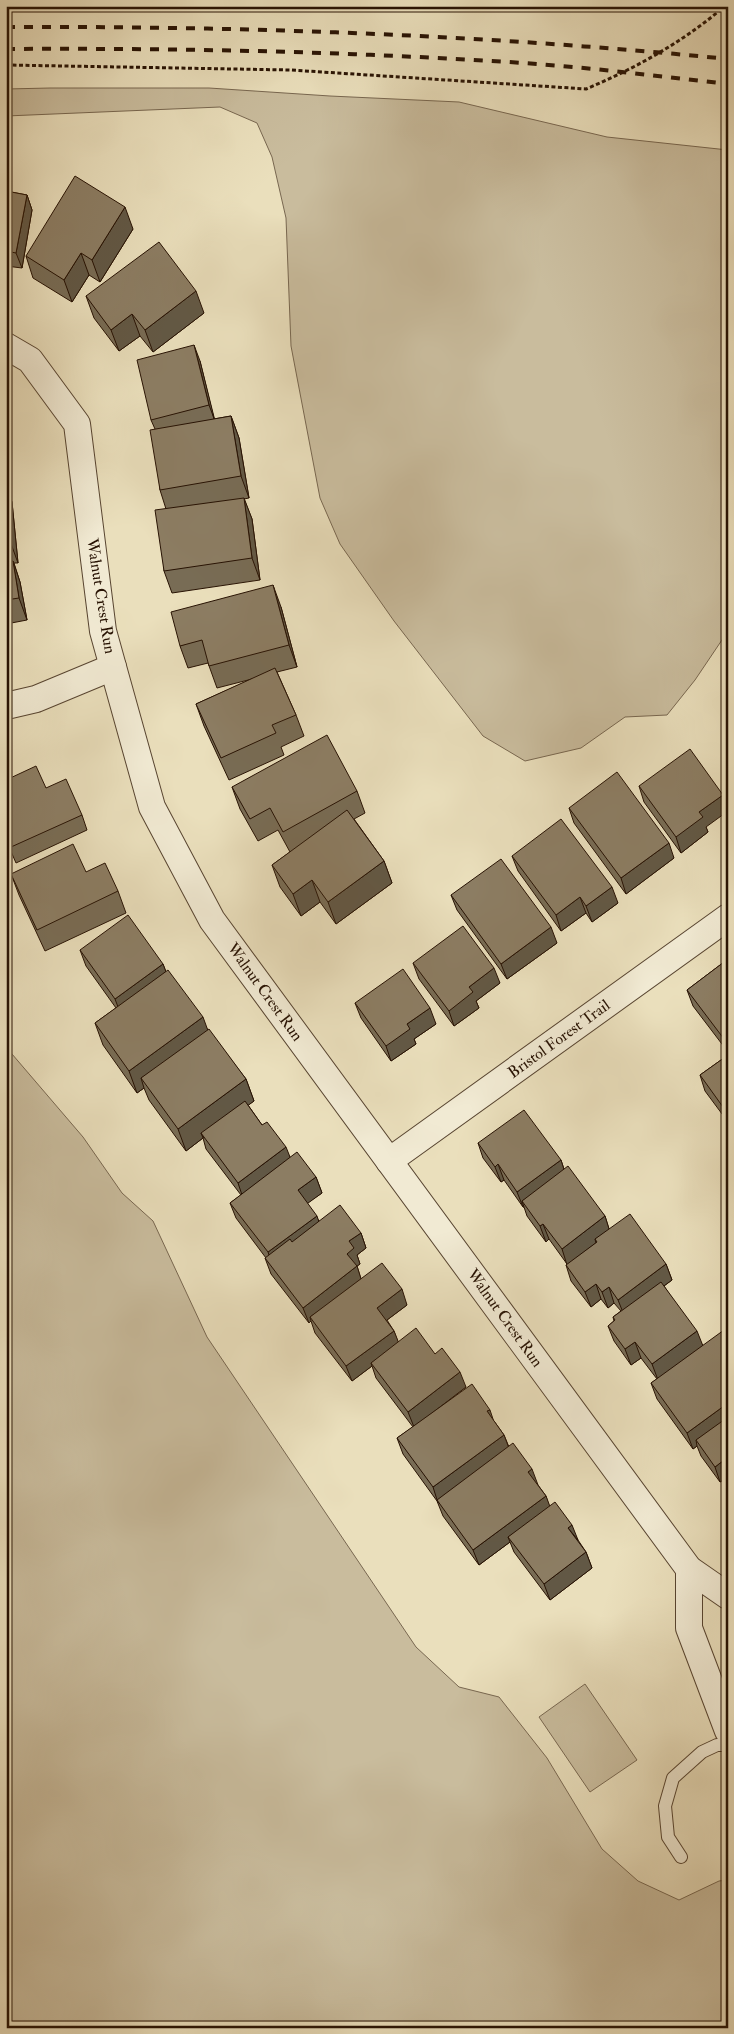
<svg xmlns="http://www.w3.org/2000/svg" width="734" height="2034" font-family="'IM FELL Double Pica',serif">
  <rect width="100%" height="100%" fill="#eadfbc"/>
  <filter id="stains"><feTurbulence type="fractalNoise" baseFrequency=".004" numOctaves="4"/><feColorMatrix values="0 0 0 0 .2 0 0 0 0 .09 0 0 0 0 .02 0 0 0 .5 -.17"/></filter>
  <radialGradient id="worn" r=".72"><stop offset=".6" stop-color="#630" stop-opacity="0"/><stop offset="1" stop-color="#630" stop-opacity=".3"/></radialGradient>
  <g fill="#c9bc9d" stroke="#786750">
    <polygon points="50,88 209,88 330,96 459,102 607,137 728,150 728,631 695,680 667,715 625,717 581,748 525,761 483,736 394,621 340,544 320,498 291,346 286,218 272,157 257,123 220,107 6,116 6,89"/>
    <polygon points="6,1047 83,1137 122,1193 153,1221 207,1337 416,1647 459,1687 499,1697 547,1758 602,1849 638,1881 679,1900 719,1881 728,1880 728,2028 6,2028"/>
    <polygon points="585,1684 637,1760 590,1792 539,1717"/>
  </g>
  <g fill="none" stroke-linecap="round" stroke-linejoin="round">
    <defs>
      <polyline id="service" points="681,1857 668,1837 665,1806 673,1778 702,1752 717,1745 728,1745"/>
      <g id="minor">
        <polyline points="6,346 30,360 77,424 103,631 113,667 152,807 212,920 689,1569 728,1596"/>
        <polyline points="6,706 36,699 113,667"/>
        <polyline points="389,1161 728,917"/>
        <polyline points="689,1569 689,1628 728,1731"/>
      </g>
    </defs>
    <use href="#service" stroke="#584531" stroke-width="14"/>
    <use href="#minor" stroke="#584531" stroke-width="28"/>
    <path stroke="#271203" stroke-width="3" stroke-dasharray="4 2.5" stroke-linecap="butt" d="M6 65 291 70 586 89C636 68 683 42 725 6"/>
    <use href="#service" stroke="#f1ead3" stroke-width="12"/>
    <use href="#minor" stroke="#f1ead3" stroke-width="26"/>
    <g stroke="#271203" stroke-width="4" stroke-dasharray="9 9" stroke-linecap="butt">
      <path d="M6 27C247 26 488 35 728 59"/>
      <path d="M6 49C168 48 329 51 490 61 570 65 649 75 728 84"/>
    </g>
  </g>
  <g fill="#786c55" stroke="#271203">
    <polygon points="6,191 27,195 32,210 22,268 6,266"/>
    <polygon points="133,229 100,282 89,275 72,302 33,278 26,256"/>
    <polygon points="86,296 204,313 153,352 140,336 119,351 94,318"/>
    <polygon points="200,361 214,419 231,416 239,438 249,498 244,499 252,519 260,580 172,593 164,571 166,509 160,490 155,429 151,420"/>
    <polygon points="6,441 11,481 6,482"/>
    <polygon points="6,486 12,502 18,563 14,563 20,582 27,620 6,624"/>
    <polygon points="281,607 297,667 277,672 296,715 304,736 281,747 284,755 229,780 204,726 196,704 252,679 217,688 208,663 188,668 180,646"/>
    <polygon points="728,693 728,711 723,697"/>
    <polygon points="6,780 46,788 82,815 87,830 16,863 6,840"/>
    <polygon points="639,786 706,827 708,832 681,853 644,802"/>
    <polygon points="232,787 357,791 365,813 354,819 384,861 392,883 336,924 320,902 301,916 280,887 272,865 290,852 278,830 258,841 240,809"/>
    <polygon points="569,808 674,858 626,894 574,823"/>
    <polygon points="512,856 618,903 592,922 586,913 561,931 518,871"/>
    <polygon points="86,872 118,891 126,913 45,951 19,895 11,874"/>
    <polygon points="451,895 557,943 507,979 457,910"/>
    <polygon points="80,950 163,964 166,972 208,1030 246,1079 254,1101 248,1105 262,1125 290,1157 316,1177 322,1193 307,1203 319,1221 361,1233 366,1248 357,1255 360,1264 357,1266 361,1279 407,1305 387,1320 394,1331 398,1342 435,1354 466,1387 427,1417 494,1421 504,1435 509,1447 538,1485 546,1496 549,1506 578,1540 586,1552 592,1568 550,1600 514,1552 510,1542 479,1565 443,1516 437,1501 403,1454 397,1438 413,1427 376,1378 372,1366 352,1381 315,1333 311,1321 309,1323 271,1274 265,1258 266,1258 236,1218 230,1203 241,1195 206,1149 203,1138 186,1151 149,1100 144,1088 137,1093 103,1045 95,1023 116,1008 86,966"/>
    <polygon points="728,959 728,1052 693,1006 687,990"/>
    <polygon points="413,963 500,983 476,1001 479,1008 454,1026 419,979"/>
    <polygon points="355,1003 436,1024 414,1039 416,1044 391,1061 361,1018"/>
    <polygon points="728,1055 728,1122 705,1091 700,1075"/>
    <polygon points="478,1143 561,1160 564,1169 605,1216 609,1229 666,1264 672,1280 664,1286 703,1346 728,1335 728,1477 720,1482 701,1456 697,1446 693,1449 657,1399 651,1383 657,1379 641,1358 631,1365 614,1341 608,1326 614,1321 613,1317 621,1311 614,1303 608,1308 601,1299 591,1307 571,1281 566,1265 567,1264 549,1239 546,1242 527,1216 524,1207 523,1207 504,1180 501,1182 483,1158"/>
  </g>
  <g fill="#625845" stroke="#271203">
    <polygon points="27,195 32,210 22,268 16,253"/>
    <polygon points="125,207 133,229 100,282 92,260"/>
    <polygon points="81,253 89,275 72,302 64,280"/>
    <polygon points="196,291 204,313 153,352 145,330"/>
    <polygon points="132,314 140,336 119,351 111,330"/>
    <polygon points="194,345 200,361 215,421 209,405"/>
    <polygon points="231,416 239,438 249,498 241,476"/>
    <polygon points="6,441 7,443 11,481 6,468"/>
    <polygon points="6,486 12,502 18,563 10,541 6,502"/>
    <polygon points="244,498 252,519 260,580 252,558"/>
    <polygon points="13,561 20,582 27,620 19,598"/>
    <polygon points="273,585 281,607 297,667 289,645"/>
    <polygon points="723,795 728,807 728,811 706,827 708,832 681,853 676,837 699,812"/>
    <polygon points="669,843 674,858 626,894 621,878"/>
    <polygon points="384,861 392,883 336,924 328,902"/>
    <polygon points="312,880 320,902 301,916 293,894"/>
    <polygon points="612,887 618,903 592,922 586,906"/>
    <polygon points="580,897 586,913 561,931 556,915"/>
    <polygon points="551,927 557,943 507,979 501,964"/>
    <polygon points="163,964 169,980 121,1015 115,999"/>
    <polygon points="494,968 500,983 476,1001 479,1008 454,1026 449,1011 469,987"/>
    <polygon points="430,1008 436,1024 414,1039 416,1044 391,1061 386,1046 407,1024"/>
    <polygon points="203,1017 211,1039 141,1078 144,1088 137,1093 129,1071"/>
    <polygon points="728,1036 728,1050 724,1039"/>
    <polygon points="246,1079 254,1101 204,1138 201,1133 203,1138 186,1151 178,1129"/>
    <polygon points="286,1147 292,1162 243,1198 238,1183"/>
    <polygon points="561,1160 566,1176 522,1201 524,1207 523,1207 517,1192"/>
    <polygon points="498,1164 504,1180 501,1182 495,1167"/>
    <polygon points="316,1177 322,1193 304,1206 298,1190"/>
    <polygon points="317,1216 322,1231 273,1267 268,1252"/>
    <polygon points="605,1216 610,1232 595,1239 596,1243 567,1265 562,1249"/>
    <polygon points="543,1224 549,1239 546,1242 540,1226"/>
    <polygon points="361,1233 366,1248 357,1255 360,1264 353,1269 347,1254 349,1241"/>
    <polygon points="666,1264 672,1280 624,1315 618,1300"/>
    <polygon points="357,1266 362,1282 310,1317 311,1321 309,1323 303,1308"/>
    <polygon points="596,1284 601,1299 591,1307 585,1292"/>
    <polygon points="609,1287 614,1303 608,1308 602,1292"/>
    <polygon points="402,1289 407,1305 383,1323 377,1308"/>
    <polygon points="394,1331 400,1346 371,1363 372,1366 352,1381 346,1366"/>
    <polygon points="697,1331 703,1346 658,1380 652,1364"/>
    <polygon points="635,1342 641,1358 631,1365 625,1349"/>
    <polygon points="460,1372 466,1387 414,1427 408,1412"/>
    <polygon points="728,1403 728,1423 696,1440 697,1446 693,1449 687,1433"/>
    <polygon points="490,1410 495,1425 487,1411"/>
    <polygon points="504,1435 510,1451 438,1503 433,1487"/>
    <polygon points="728,1457 728,1477 720,1482 715,1467"/>
    <polygon points="532,1469 538,1485 534,1488 528,1472"/>
    <polygon points="546,1496 552,1512 508,1537 510,1542 479,1565 473,1550"/>
    <polygon points="572,1525 578,1540 568,1528"/>
    <polygon points="586,1552 592,1568 550,1600 544,1584"/>
  </g>
  <g fill="#8c7d63" stroke="#271203">
    <polygon points="75,176 125,207 92,260 81,253 64,280 26,256"/>
    <polygon points="6,191 27,195 16,253 6,251"/>
    <polygon points="159,242 196,291 145,330 132,314 111,330 86,296"/>
    <polygon points="194,345 209,405 151,420 137,360"/>
    <polygon points="231,416 241,476 160,490 150,430"/>
    <polygon points="244,498 252,558 164,571 155,510"/>
    <polygon points="6,502 10,541 6,542"/>
    <polygon points="13,561 19,598 6,600 6,562"/>
    <polygon points="273,585 289,645 209,666 202,640 180,646 171,612"/>
    <polygon points="275,668 296,715 272,725 276,733 221,758 196,704"/>
    <polygon points="728,693 728,704 723,697"/>
    <polygon points="327,735 357,791 283,832 270,808 250,819 232,787"/>
    <polygon points="690,749 723,795 699,812 703,817 676,837 639,786"/>
    <polygon points="36,766 46,788 66,779 82,815 11,847 6,837 6,780"/>
    <polygon points="617,772 669,843 621,878 569,808"/>
    <polygon points="347,810 384,861 328,902 312,880 293,894 272,865"/>
    <polygon points="561,819 612,887 586,906 580,897 556,915 512,856"/>
    <polygon points="73,844 86,872 105,863 118,891 37,930 11,874"/>
    <polygon points="501,859 551,927 501,964 451,895"/>
    <polygon points="128,915 163,964 115,999 80,950"/>
    <polygon points="463,926 494,968 469,987 473,992 449,1011 413,963"/>
    <polygon points="728,959 728,1036 724,1039 687,990"/>
    <polygon points="403,969 430,1008 407,1024 410,1029 386,1046 355,1003"/>
    <polygon points="168,970 203,1017 129,1071 95,1023"/>
    <polygon points="209,1029 246,1079 178,1129 141,1078"/>
    <polygon points="728,1055 728,1114 700,1075"/>
    <polygon points="245,1101 262,1125 267,1122 286,1147 238,1183 201,1133"/>
    <polygon points="524,1110 561,1160 517,1192 498,1164 495,1167 478,1143"/>
    <polygon points="297,1152 316,1177 298,1190 317,1216 268,1252 230,1203"/>
    <polygon points="568,1166 605,1216 562,1249 543,1224 540,1226 522,1201"/>
    <polygon points="340,1205 361,1233 349,1241 354,1248 347,1254 357,1266 303,1308 265,1258 290,1239 292,1242"/>
    <polygon points="630,1214 666,1264 618,1300 609,1287 602,1292 596,1284 585,1292 566,1265 597,1242 595,1239"/>
    <polygon points="382,1263 402,1289 377,1308 394,1331 346,1366 310,1317"/>
    <polygon points="661,1282 697,1331 652,1364 635,1342 625,1349 608,1326 615,1320 613,1317"/>
    <polygon points="416,1328 435,1354 442,1348 460,1372 408,1412 371,1363"/>
    <polygon points="724,1330 728,1335 728,1403 687,1433 651,1383"/>
    <polygon points="472,1384 490,1410 487,1411 504,1435 433,1487 397,1438"/>
    <polygon points="728,1417 728,1457 715,1467 696,1440"/>
    <polygon points="513,1443 532,1469 528,1472 546,1496 473,1550 437,1500"/>
    <polygon points="555,1502 572,1525 568,1528 586,1552 544,1584 508,1537"/>
  </g>
  <g text-anchor="middle" dominant-baseline="central" stroke-width="5" stroke-linejoin="round" paint-order="stroke">
    <g font-size="16" fill="#271203" stroke="#f1ead3">
      <text transform="translate(101 596) rotate(81)">Walnut Crest Run</text>
      <text transform="translate(265 992) rotate(54)">Walnut Crest Run</text>
      <text transform="translate(559 1039) rotate(-36)">Bristol Forest Trail</text>
      <text transform="translate(505 1318) rotate(54)">Walnut Crest Run</text>
    </g>
  </g>
  <rect width="734" height="2034" fill="none" stroke="#eadfbc" stroke-width="25"/>
  <rect x="8" y="8" width="719" height="2019" fill="none" stroke="#271203" stroke-width="2.5"/>
  <rect x="12" y="12" width="709" height="2009" fill="none" stroke="#271203"/>
  <rect width="100%" height="100%" filter="url(#stains)"/>
  <rect width="100%" height="100%" fill="url(#worn)"/>
</svg>
